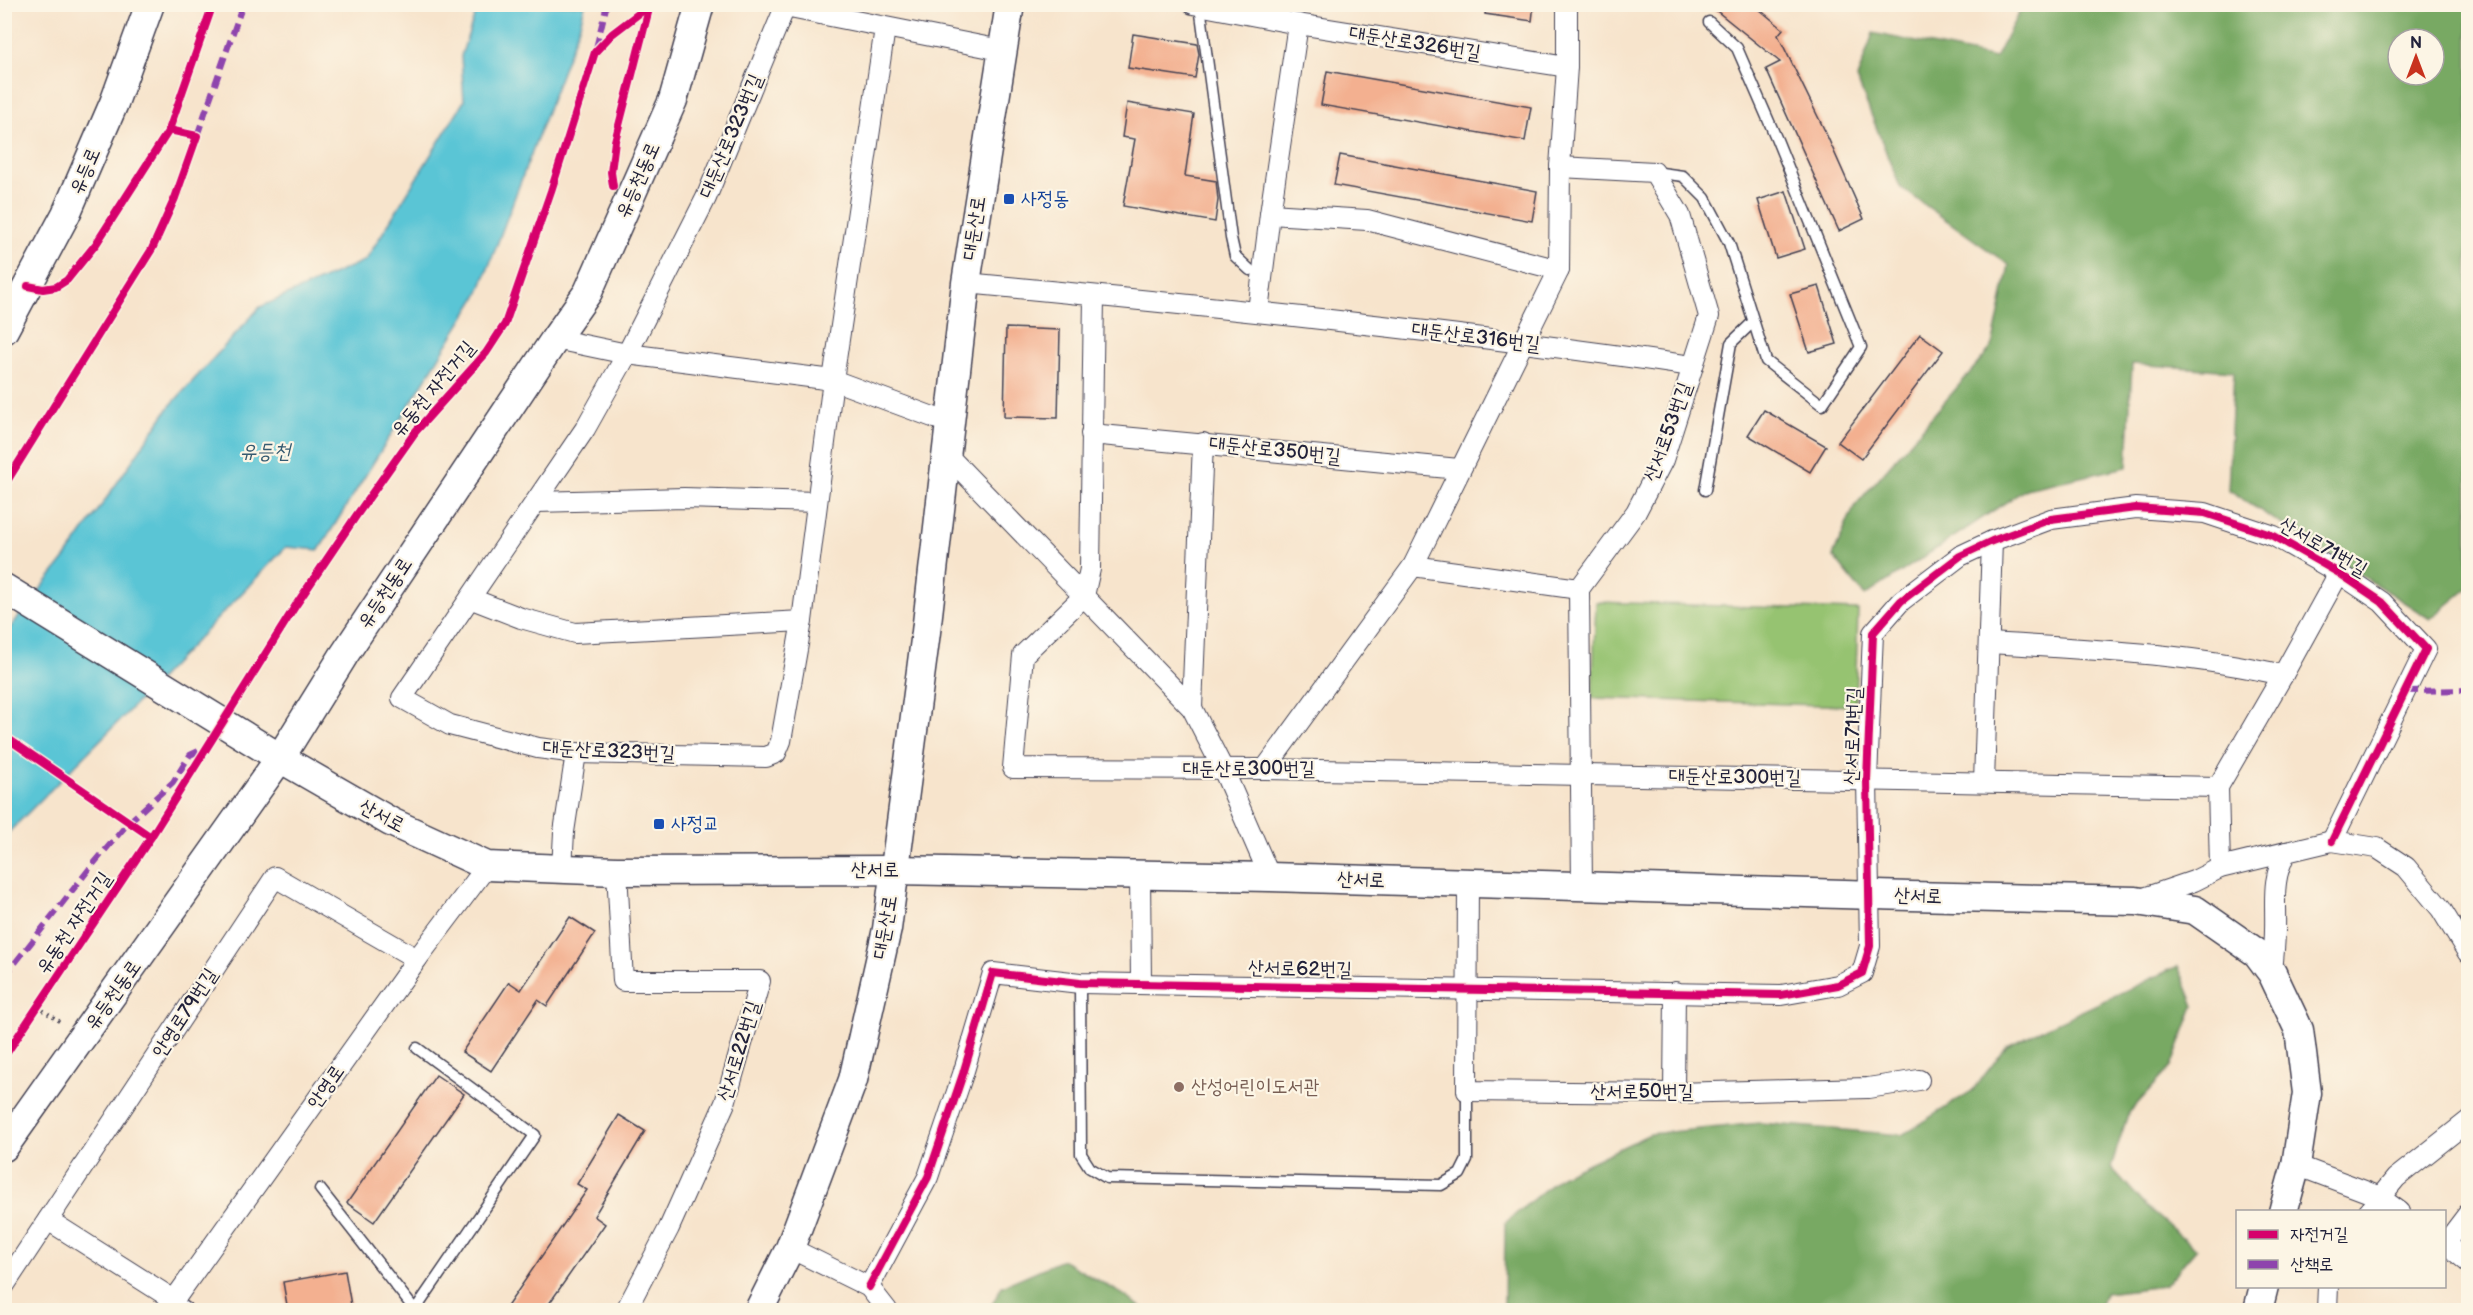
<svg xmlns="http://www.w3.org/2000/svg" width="2473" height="1315" font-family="'Balsamiq Sans','Poor Story',sans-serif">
  <rect width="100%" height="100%" fill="#fcf5e5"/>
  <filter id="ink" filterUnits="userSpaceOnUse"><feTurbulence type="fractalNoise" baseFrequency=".0167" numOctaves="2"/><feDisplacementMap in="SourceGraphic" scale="12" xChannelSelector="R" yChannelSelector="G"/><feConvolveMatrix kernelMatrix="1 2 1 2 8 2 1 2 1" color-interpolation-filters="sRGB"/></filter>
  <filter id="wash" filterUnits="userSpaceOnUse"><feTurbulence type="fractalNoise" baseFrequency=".008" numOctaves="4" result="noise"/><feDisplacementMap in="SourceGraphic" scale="24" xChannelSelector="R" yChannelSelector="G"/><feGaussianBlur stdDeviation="1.35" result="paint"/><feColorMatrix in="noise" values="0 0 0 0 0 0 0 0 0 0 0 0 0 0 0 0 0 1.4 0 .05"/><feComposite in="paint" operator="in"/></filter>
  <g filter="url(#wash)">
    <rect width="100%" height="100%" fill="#f7e4cc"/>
    <polygon fill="#96c371" stroke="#5c7256" stroke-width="1.5" points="1596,602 1858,610 1855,706 1592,698"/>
    <g fill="#78a963" stroke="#4d664f" stroke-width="1.5" fill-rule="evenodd">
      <path d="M2023 5H2468V588L2430 619 2228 490 2234 371 2132 364 2127 467 2026 489 1865 596 1833 556 1854 507 1992 347 2009 265 1900 187 1857 79 1873 33 1995 58ZM2398 39H2434V75H2398Z"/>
      <polygon points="2178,966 2194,1006 2171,1067 2128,1114 2111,1167 2146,1206 2196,1249 2164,1286 2105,1293 2099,1310 1504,1310 1505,1223 1561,1176 1650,1134 1760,1123 1902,1135 1972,1091 2007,1046"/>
      <polygon points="1062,1260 1122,1294 1145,1310 989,1310 1002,1286"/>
    </g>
    <polygon fill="#5ac5d5" stroke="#3e7488" stroke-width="1.5" points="478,5 585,5 580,24 478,295 319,550 286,547 122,718 5,836 5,634 66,557 170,406 260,307 366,260 464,101 461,56"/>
    <g id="blocks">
      <g fill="#f3b090">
        <polygon points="1486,4 1534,4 1532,21 1485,14"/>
        <polygon points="1708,4 1753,4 1783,29 1778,35 1824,129 1864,219 1839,231 1766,69 1780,62"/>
        <polygon points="1133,34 1197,44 1199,54 1195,78 1128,68"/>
        <polygon points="1327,71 1531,107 1525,141 1321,105"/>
        <polygon points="1127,103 1194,114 1185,176 1216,181 1218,200 1215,222 1123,206 1135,139 1122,137"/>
        <polygon points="1340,155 1537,191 1532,221 1334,185"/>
        <polygon points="1786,191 1805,249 1776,258 1758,200"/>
        <polygon points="1819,286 1837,344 1809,352 1790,294"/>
        <polygon points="1006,328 1060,330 1058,418 1004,417"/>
        <polygon points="1920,334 1943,351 1861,459 1838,442"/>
        <polygon points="1764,410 1826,446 1810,472 1748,435"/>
        <polygon points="570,917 595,933 547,1006 538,1000 491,1071 462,1052 509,982 521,990"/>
        <polygon points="436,1075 464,1094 374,1222 347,1203"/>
        <polygon points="619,1115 645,1131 594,1216 605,1224 544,1311 504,1311 587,1190 577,1184"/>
        <polygon points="345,1271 352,1311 288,1311 283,1282"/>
      </g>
    </g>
  </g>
  <g filter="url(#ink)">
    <use href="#blocks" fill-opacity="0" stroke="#423f51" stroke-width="1.5"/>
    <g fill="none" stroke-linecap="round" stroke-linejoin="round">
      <defs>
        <g id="lane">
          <polyline points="1200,6 1231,238 1235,256 1250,270"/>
          <polyline points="1654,172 1683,176 1705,198 1729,243 1766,361 1822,405 1861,347 1777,140 1737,48 1709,22"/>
          <polyline points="1705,490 1731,343 1753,322"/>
          <polyline points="1080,983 1081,1154 1090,1168 1107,1178 1441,1185 1460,1174 1467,1160 1467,1091"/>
          <polyline points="320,1189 415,1310"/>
          <polyline points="174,1300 189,1310"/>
          <polyline points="415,1310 535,1135 417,1048"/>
        </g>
        <g id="street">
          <polyline points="1193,4 1298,24 1567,67"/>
          <polyline points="885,28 833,380 802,621 781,741 776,753 766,757 576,753 538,748 450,725 402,698 585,429 627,354 706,198 785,7 1001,50"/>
          <polyline points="1560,167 1654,172 1680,215 1709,316 1663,460 1636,512 1579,589 1582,886"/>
          <polyline points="1270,214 1367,220 1559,270"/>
          <path d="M966 283C1209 306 1451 331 1692 366"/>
          <polyline points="1094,296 1090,569 1084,596 1023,655 1013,768 1265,769 2218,787"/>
          <polyline points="1258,311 1270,214 1298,24"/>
          <polyline points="555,339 627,354 833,380 949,423"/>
          <polyline points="1091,434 1459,469"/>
          <polyline points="946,454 1192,708 1223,769 1270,877"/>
          <polyline points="537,502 684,498 817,502"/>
          <polyline points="1413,566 1579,589"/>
          <polyline points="472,599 521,618 575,633 802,621"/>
          <path d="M1989 643C2087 649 2187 653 2283 675"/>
          <polyline points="1192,708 1203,443"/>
          <polyline points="1265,769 1413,566 1559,270 1560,167 1567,67 1567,4"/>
          <polyline points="1984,782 1992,541"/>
          <polyline points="2218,787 2283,675 2339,573"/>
          <polyline points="2218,787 2220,868"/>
          <polyline points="562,869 564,832 576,753"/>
          <polyline points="617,871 623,981 760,981 725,1103 669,1228 626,1310"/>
          <polyline points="1140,874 1141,984"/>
          <polyline points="1468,883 1467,1091 1674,1093 1868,1088 1919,1080"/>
          <polyline points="2141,899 2194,881 2220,868 2332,841 2377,848 2406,867 2441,909 2468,953"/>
          <path d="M2272 973C2273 959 2275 944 2275 930 2276 899 2271 881 2286 852"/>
          <polyline points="1674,1093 1675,992"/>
          <polyline points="2296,1165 2378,1196 2400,1212"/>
          <polyline points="2368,1212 2396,1178 2468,1121"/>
          <polyline points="48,1220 174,1300"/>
          <polyline points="2444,1242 2468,1262"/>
          <polyline points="2446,1243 2468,1214"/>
          <polyline points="790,1248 869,1287 887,1310"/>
          <polyline points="4,1286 275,877 417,959"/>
          <polyline points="869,1287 928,1177 963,1074 993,973 1080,983 1781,995 1838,985 1862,973 1870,946 1867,780 1873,633 1901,601 1960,556 1992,541 2051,519 2136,508 2205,513 2274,536 2339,573 2382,602 2426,649 2332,841"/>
          <polyline points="167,1310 417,959 487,866"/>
          <polyline points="2327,1310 2328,1286"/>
        </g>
        <g id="secondary">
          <polyline points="4,330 66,214 114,103 150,4"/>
          <polyline points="4,588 280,758 391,822 487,866 617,871 894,870 1270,877 1910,896 2136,901 2195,910 2257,953 2272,973 2299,1030 2307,1093 2296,1165 2283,1212"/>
          <polyline points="4,1147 280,758 344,655 555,339 588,292 673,100 700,4"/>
          <polyline points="759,1310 790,1248 853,1080 887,929 926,632 966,283 1010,4"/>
          <polyline points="2258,1310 2264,1286"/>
        </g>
      </defs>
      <use href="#lane" stroke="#423f51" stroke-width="13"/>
      <use href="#street" stroke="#423f51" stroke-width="22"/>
      <use href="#secondary" stroke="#423f51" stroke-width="31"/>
      <polyline stroke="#423f51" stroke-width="4" stroke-dasharray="1.5 4.5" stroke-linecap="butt" points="38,1007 62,1023"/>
      <use href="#lane" stroke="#fff" stroke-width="10"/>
      <use href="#street" stroke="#fff" stroke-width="20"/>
      <use href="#secondary" stroke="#fff" stroke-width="28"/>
      <g stroke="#8e44ad" stroke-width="6" stroke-dasharray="12 6" stroke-linecap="butt">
        <polyline points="596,48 607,4"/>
        <polyline points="197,136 243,4"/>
        <polyline points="2406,691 2468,690"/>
        <polyline points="4,977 90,868 129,822 173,782 190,755 205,748"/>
      </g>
      <defs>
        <g id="cycleway">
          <polyline points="613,186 611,172 615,141 650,5"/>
          <polyline points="28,286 43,289 56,287 67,280 96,244 169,130 213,4"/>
          <polyline points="4,486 152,249 175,198 197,136 169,130"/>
          <polyline points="4,736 151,837"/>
          <polyline points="4,1057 151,837 296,605 356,516 416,431 486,353 505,324 551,191 595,52 612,34 650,5"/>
          <polyline points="869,1287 928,1177 963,1074 993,973 1080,983 1781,995 1838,985 1862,973 1870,946 1867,780 1873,633 1901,601 1960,556 1992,541 2051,519 2136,508 2205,513 2274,536 2339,573 2382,602 2426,649 2332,841"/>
        </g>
      </defs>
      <use href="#cycleway" stroke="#fcf5e5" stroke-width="11"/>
      <use href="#cycleway" stroke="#d6006c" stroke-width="8"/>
    </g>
  </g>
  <g fill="#1a4fb4" stroke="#fcf5e5" stroke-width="2">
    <rect x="1003" y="193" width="12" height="12" rx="3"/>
    <rect x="653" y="818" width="12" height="12" rx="3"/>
  </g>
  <circle fill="#8d6e63" stroke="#fcf5e5" stroke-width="2" cx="1179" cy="1087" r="6"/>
  <g text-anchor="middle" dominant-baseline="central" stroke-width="4.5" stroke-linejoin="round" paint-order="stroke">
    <g font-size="20" fill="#22223b" stroke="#fcf5e5">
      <text transform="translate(1415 43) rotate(9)">대둔산로326번길</text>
      <text transform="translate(731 136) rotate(-67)">대둔산로323번길</text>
      <text transform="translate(85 171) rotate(-66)">유등로</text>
      <text transform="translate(638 180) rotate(-66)">유등천동로</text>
      <text transform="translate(974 228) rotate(-81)">대둔산로</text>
      <text transform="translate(1476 337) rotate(7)">대둔산로316번길</text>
      <text transform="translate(433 389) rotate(-50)">유동천 자전거길</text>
      <text transform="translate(1668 432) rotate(-70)">산서로53번길</text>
      <text transform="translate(1275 450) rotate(6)">대둔산로350번길</text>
      <text transform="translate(2323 547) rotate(30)">산서로71번길</text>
      <text transform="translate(385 593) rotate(-56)">유등천동로</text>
      <text transform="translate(1853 736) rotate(-88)">산서로71번길</text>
      <text transform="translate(609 751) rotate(3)">대둔산로323번길</text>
      <text x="1249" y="769">대둔산로300번길</text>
      <text transform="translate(1735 777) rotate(1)">대둔산로300번길</text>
      <text transform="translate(382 816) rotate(28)">산서로</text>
      <text x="875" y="870">산서로</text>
      <text transform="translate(1361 880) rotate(2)">산서로</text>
      <text transform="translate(1918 896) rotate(2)">산서로</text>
      <text transform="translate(74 923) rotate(-56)">유동천 자전거길</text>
      <text transform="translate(885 927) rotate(-80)">대둔산로</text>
      <text transform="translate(1300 969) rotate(1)">산서로62번길</text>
      <text transform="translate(113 995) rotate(-54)">유등천동로</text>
      <text transform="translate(185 1013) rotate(-57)">안영로79번길</text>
      <text transform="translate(739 1051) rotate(-73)">산서로22번길</text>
      <text transform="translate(326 1087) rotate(-55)">안영로</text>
      <text x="1642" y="1092">산서로50번길</text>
    </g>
    <g font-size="20" fill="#164399" stroke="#fcf5e5" text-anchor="start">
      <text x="1021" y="199">사정동</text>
      <text x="671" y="824">사정교</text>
    </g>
    <g font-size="20" fill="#785e54" stroke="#fcf5e5" text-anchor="start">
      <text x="1191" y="1087">산성어린이도서관</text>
    </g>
    <g font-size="21" font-style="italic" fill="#365b71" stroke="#fcf5e5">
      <text x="265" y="451">유등천</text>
    </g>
  </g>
  <rect width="2473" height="1315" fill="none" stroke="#fcf5e5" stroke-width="24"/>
  <rect x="2236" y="1210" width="210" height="78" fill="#fcf5e5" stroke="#a5a1a1" stroke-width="1.5"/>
  <rect x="2248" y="1230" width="30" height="9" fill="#d6006c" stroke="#a5a1a1" stroke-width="1.5"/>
  <text x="2290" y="1240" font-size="18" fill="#22223b">자전거길</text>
  <rect x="2248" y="1260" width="30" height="9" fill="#8e44ad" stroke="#a5a1a1" stroke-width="1.5"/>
  <text x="2290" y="1270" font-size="18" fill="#22223b">산책로</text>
  <g transform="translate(2416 57)"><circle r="28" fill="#fcf5e5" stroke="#a5a1a1" stroke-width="1.5"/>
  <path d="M0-4.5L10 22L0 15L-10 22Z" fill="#c8321e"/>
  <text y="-9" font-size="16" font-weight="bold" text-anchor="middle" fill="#22223b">N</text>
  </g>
</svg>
